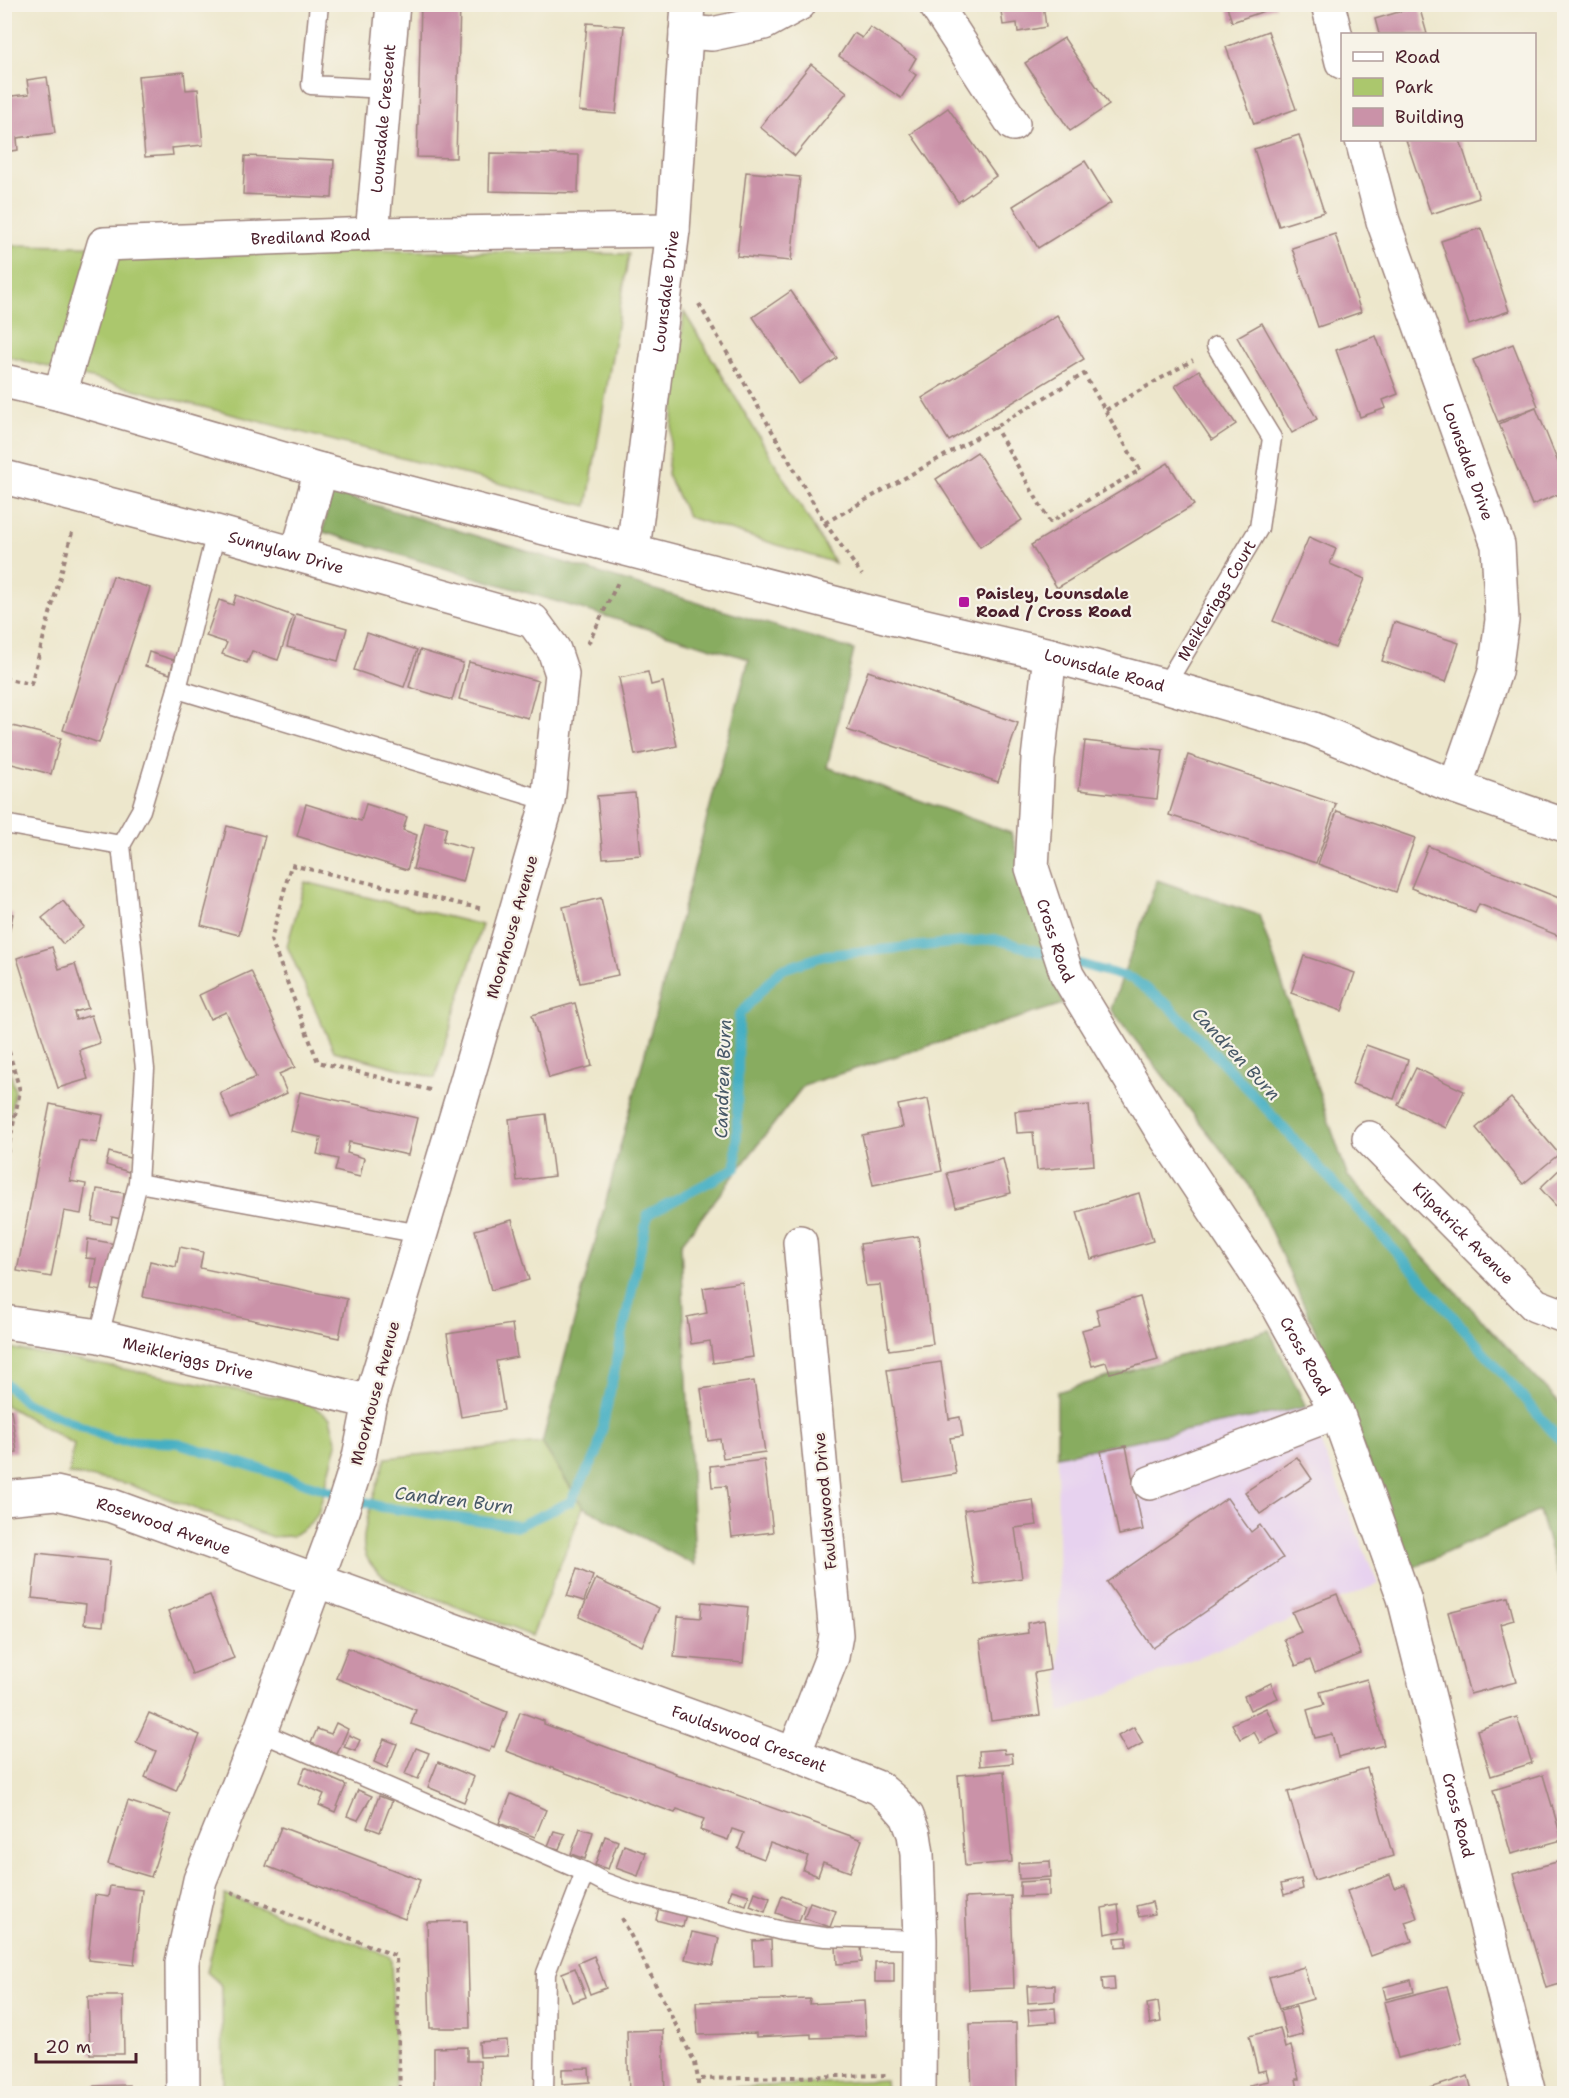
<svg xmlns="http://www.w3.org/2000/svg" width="1569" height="2098" font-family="'Shantell Sans',sans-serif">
  <rect width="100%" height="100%" fill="#f7f3e8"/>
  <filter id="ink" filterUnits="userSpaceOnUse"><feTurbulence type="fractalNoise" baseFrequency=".0167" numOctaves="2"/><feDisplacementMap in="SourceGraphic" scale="12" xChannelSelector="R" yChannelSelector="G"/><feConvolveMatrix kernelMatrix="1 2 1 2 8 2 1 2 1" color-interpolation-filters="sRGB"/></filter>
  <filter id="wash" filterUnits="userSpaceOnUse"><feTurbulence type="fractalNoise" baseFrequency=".008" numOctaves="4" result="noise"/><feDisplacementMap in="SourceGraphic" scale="24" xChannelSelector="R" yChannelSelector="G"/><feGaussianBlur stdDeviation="1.35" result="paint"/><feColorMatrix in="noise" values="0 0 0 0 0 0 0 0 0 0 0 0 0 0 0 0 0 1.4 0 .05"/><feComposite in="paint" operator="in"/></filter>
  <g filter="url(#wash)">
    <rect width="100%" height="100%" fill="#ede7cc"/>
    <polygon fill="#e7d2ef" points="1306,1407 1378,1584 1060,1713 1057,1456"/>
    <g fill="#abc76d" stroke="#7a734c" stroke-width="1.5">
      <polygon points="4,245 629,254 587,506 5,356"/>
      <polygon points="684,312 835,563 688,517 667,474"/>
      <polygon points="305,882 482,925 435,1078 334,1051 287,946"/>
      <polygon points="5,1053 15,1090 5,1143 4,1053"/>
      <polygon points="4,1347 308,1403 330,1418 337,1444 318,1514 310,1524 292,1536 272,1537 125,1483 69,1474 74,1444 5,1405"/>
      <path d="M542 1443 583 1507 532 1636 388 1580C379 1573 369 1565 365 1553 358 1533 380 1479 386 1458Z"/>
      <polygon points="225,1895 389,1956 391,1960 396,2093 223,2093 222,1990 220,1984 207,1972"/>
      <polygon points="885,2080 886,2093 706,2093 706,2089"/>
    </g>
    <g fill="#88ac60" stroke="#696646" stroke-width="1.5">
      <polygon points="331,492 854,650 827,767 1011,833 1063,1004 804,1085 681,1244 695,1565 583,1507 542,1443 749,659 323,532"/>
      <polygon points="1157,880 1259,915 1347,1175 1564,1408 1564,1596 1539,1511 1410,1569 1333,1370 1252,1189 1111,1009"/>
      <polygon points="1269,1330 1306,1407 1057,1456 1057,1392"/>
    </g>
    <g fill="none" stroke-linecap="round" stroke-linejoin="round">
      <g stroke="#44afc3" stroke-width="10">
        <polyline points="1069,961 1133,979 1168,1005 1249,1090 1419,1277 1564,1445"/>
        <polyline points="4,1382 25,1402 113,1440 178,1443 381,1507 518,1526 570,1502 597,1453 648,1214 736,1168 739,1015 780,970 826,955 995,939 1054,956"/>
      </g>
    </g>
    <g id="blocks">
      <g fill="#ca92a8">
        <polygon points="421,4 460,4 456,158 417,157"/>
        <polygon points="1000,4 1043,4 1046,27 1018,32 1017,23 1003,25"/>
        <polygon points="1226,4 1275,4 1276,7 1232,22"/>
        <polygon points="1419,6 1427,34 1379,34 1375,19"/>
        <polygon points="587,23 624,26 616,114 579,111"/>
        <polygon points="870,27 916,58 909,70 916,75 901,98 839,56 854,33 862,38"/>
        <polygon points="1268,31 1296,109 1254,124 1226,47"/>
        <polygon points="1064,38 1109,105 1070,131 1025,63"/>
        <polygon points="811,64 847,92 795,156 760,127"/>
        <polygon points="184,72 186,90 198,89 203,145 172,148 173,155 145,157 138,76"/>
        <polygon points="47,77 55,133 17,138 18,150 4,152 4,97 29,94 27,80"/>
        <polygon points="948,108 996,176 958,202 911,134"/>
        <polygon points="1299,135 1324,212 1279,226 1254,149"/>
        <polygon points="1406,140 1460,140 1479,198 1431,214"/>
        <polygon points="490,153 579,155 578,193 489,191"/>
        <polygon points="245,156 334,160 332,198 243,194"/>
        <polygon points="1085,161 1111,203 1038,248 1013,206"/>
        <polygon points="746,172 800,177 791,261 737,256"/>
        <polygon points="1481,228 1509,311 1469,325 1441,241"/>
        <polygon points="1335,234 1361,312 1318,327 1292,248"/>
        <polygon points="791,291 837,358 799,384 753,317"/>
        <polygon points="1057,315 1084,359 949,441 922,398"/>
        <polygon points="1262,323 1317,419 1292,433 1237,337"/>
        <polygon points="1376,336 1398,394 1383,400 1386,408 1360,417 1336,350"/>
        <polygon points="1513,344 1538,406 1498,422 1473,360"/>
        <polygon points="1199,370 1236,424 1212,440 1175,386"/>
        <polygon points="1536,408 1564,477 1564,492 1532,505 1499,424"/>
        <polygon points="977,452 1022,520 980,547 936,479"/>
        <polygon points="1168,463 1194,505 1057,588 1031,545"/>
        <polygon points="1309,537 1336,549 1330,564 1365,579 1335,648 1273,621"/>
        <polygon points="113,576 150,588 99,743 63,730"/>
        <polygon points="236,595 293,616 278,660 252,651 247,663 222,654 227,643 206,636 219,600 233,605"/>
        <polygon points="296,614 347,628 338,661 287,647"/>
        <polygon points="1394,622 1459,643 1446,682 1382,661"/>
        <polygon points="367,633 417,650 404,687 354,670"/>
        <polygon points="420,650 463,663 452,700 409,687"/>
        <polygon points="149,652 174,660 170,674 145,666"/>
        <polygon points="469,662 538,681 528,718 459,699"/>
        <polygon points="868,671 1018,723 998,782 847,730"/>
        <polygon points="648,672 651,685 663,682 677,746 635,755 619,678"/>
        <polygon points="4,724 61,738 51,774 4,762"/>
        <polygon points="1085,741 1163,750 1157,799 1079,790"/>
        <polygon points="1188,755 1336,804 1316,863 1169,815"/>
        <polygon points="635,793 641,855 603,858 597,796"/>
        <polygon points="306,804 361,821 366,804 407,817 403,830 417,835 407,870 297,836"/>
        <polygon points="1337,811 1415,838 1396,892 1318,864"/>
        <polygon points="425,822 447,827 443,841 472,849 463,882 413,869"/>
        <polygon points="227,826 265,836 239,935 201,925"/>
        <polygon points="1428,846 1564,900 1564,938 1479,904 1475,913 1411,888"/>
        <polygon points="601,898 618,975 580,983 563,907"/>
        <polygon points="63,901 84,927 63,944 42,918"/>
        <polygon points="4,912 13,914 6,948 4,948"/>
        <polygon points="52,947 59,969 75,964 88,1008 74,1012 76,1020 91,1015 100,1043 79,1050 88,1079 58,1088 17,958"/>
        <polygon points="1304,956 1355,973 1342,1011 1291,993"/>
        <polygon points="251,971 295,1067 279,1074 287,1093 231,1119 220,1093 256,1077 226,1012 210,1019 199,995"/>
        <polygon points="575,1003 592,1066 549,1078 532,1015"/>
        <polygon points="1366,1045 1408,1060 1394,1099 1352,1084"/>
        <polygon points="1416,1068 1464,1091 1446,1128 1398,1105"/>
        <polygon points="300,1092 417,1118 408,1155 349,1142 347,1153 364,1158 360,1177 335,1171 338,1159 317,1154 321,1137 291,1131"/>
        <polygon points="1511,1098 1559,1154 1523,1184 1476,1128"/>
        <polygon points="928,1099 942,1171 873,1185 862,1135 903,1127 898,1105"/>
        <polygon points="50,1104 103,1115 97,1143 79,1140 70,1181 86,1184 81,1214 64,1211 51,1277 17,1271"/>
        <polygon points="1089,1105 1094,1165 1037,1170 1033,1132 1017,1133 1015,1111"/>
        <polygon points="546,1114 554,1176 517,1181 509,1119"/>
        <polygon points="109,1152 133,1159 129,1172 106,1165"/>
        <polygon points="1003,1159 1011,1193 956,1207 947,1173"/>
        <polygon points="1564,1165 1564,1215 1540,1188"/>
        <polygon points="97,1189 124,1193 121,1219 112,1217 111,1224 92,1221"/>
        <polygon points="1139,1193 1153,1241 1091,1259 1077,1212"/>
        <polygon points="512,1220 529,1280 491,1290 475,1230"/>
        <polygon points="918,1236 933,1344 889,1350 880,1285 866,1286 860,1244"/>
        <polygon points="88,1239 116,1244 108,1292 91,1289 96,1259 86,1258"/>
        <polygon points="180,1247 203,1252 200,1268 347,1299 339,1338 143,1297 150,1261 176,1267"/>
        <polygon points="742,1282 753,1357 713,1363 710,1341 691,1344 687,1317 707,1313 703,1288"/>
        <polygon points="1140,1297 1158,1360 1110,1373 1106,1362 1092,1366 1082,1330 1100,1325 1096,1309"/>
        <polygon points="512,1324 517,1357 496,1361 504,1410 461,1417 447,1334"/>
        <polygon points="941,1362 949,1419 960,1417 963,1436 950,1438 956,1474 904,1482 887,1370"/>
        <polygon points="754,1381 765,1452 723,1458 720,1439 708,1441 701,1389"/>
        <polygon points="4,1410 11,1410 17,1452 4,1453"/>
        <polygon points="1126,1446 1143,1530 1119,1535 1101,1451"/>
        <polygon points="1297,1457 1312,1479 1260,1514 1245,1492"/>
        <polygon points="764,1460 773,1532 732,1537 726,1486 712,1487 710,1466"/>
        <polygon points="1227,1498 1251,1532 1260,1525 1283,1558 1153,1648 1107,1582"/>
        <polygon points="1033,1500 1037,1525 1015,1528 1022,1578 975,1585 964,1510"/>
        <polygon points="37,1553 110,1561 103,1626 84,1624 86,1604 32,1598"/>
        <polygon points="577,1569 593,1576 584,1601 567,1596"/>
        <polygon points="596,1579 659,1608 642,1646 579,1617"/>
        <polygon points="1337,1594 1361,1654 1315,1673 1310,1660 1296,1666 1284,1639 1301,1632 1292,1612"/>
        <polygon points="210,1595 234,1658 192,1674 168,1611"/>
        <polygon points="1508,1597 1514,1620 1500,1624 1516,1682 1470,1694 1448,1612"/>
        <polygon points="702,1602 748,1607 743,1663 674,1657 678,1616 701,1618"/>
        <polygon points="1044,1620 1050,1670 1034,1673 1040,1715 991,1721 980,1640 1028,1633 1027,1623"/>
        <polygon points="348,1648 507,1712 494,1747 491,1746 489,1752 411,1724 416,1710 336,1678"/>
        <polygon points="1367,1679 1384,1745 1338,1757 1332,1734 1315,1738 1307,1710 1324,1705 1320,1692"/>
        <polygon points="1271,1683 1278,1698 1250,1710 1244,1696"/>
        <polygon points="1266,1708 1279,1734 1260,1743 1254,1732 1240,1739 1232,1724"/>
        <polygon points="520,1712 544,1721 544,1724 676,1773 675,1775 701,1782 862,1840 850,1872 823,1862 818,1876 803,1870 808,1856 770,1843 764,1859 738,1849 744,1833 732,1829 728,1840 700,1830 704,1819 677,1809 675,1813 506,1751"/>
        <polygon points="149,1713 200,1735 176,1791 145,1777 156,1751 136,1742"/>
        <polygon points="1517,1717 1532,1763 1491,1776 1477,1730"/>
        <polygon points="336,1723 348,1729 337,1754 311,1743 317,1729 331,1734"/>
        <polygon points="1134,1727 1143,1743 1127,1752 1118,1736"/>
        <polygon points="349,1735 360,1740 355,1751 344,1747"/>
        <polygon points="384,1739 397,1744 387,1768 374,1762"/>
        <polygon points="416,1748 429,1753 418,1779 405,1774"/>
        <polygon points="1004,1749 1005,1754 1012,1753 1013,1763 980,1766 979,1751"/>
        <polygon points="438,1762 474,1777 464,1802 428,1787"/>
        <polygon points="305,1767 346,1785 335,1812 319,1805 324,1794 299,1783"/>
        <polygon points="1367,1768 1393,1856 1314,1880 1288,1792"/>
        <polygon points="1004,1771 1012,1862 965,1866 958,1775"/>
        <polygon points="1543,1775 1562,1840 1511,1854 1493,1790"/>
        <polygon points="358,1790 372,1796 358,1820 347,1816"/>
        <polygon points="511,1794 546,1810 535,1837 499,1823"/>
        <polygon points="379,1796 392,1801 380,1832 367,1827"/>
        <polygon points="128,1801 171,1815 151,1877 108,1864"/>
        <polygon points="281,1827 420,1880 405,1919 266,1866"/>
        <polygon points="580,1828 593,1832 585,1859 571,1854"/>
        <polygon points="554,1831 565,1834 559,1849 548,1846"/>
        <polygon points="605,1836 618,1841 608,1869 595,1865"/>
        <polygon points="624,1845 646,1853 638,1876 616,1868"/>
        <polygon points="1564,1860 1564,1983 1546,1988 1513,1874"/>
        <polygon points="1050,1861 1051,1877 1019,1879 1018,1863"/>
        <polygon points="1390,1875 1395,1888 1405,1884 1417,1918 1405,1922 1412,1941 1371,1956 1347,1891"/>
        <polygon points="1301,1879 1303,1889 1284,1895 1281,1884"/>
        <polygon points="1049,1880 1049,1896 1020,1897 1020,1882"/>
        <polygon points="110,1886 142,1890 134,1965 88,1960 95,1895 108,1897"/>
        <polygon points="732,1890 749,1895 746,1905 728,1899"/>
        <polygon points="755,1892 770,1898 765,1912 750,1906"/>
        <polygon points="782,1896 805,1905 799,1921 776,1913"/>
        <polygon points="1011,1896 1014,1988 969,1990 965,1898"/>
        <polygon points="810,1902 836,1911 830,1927 804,1918"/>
        <polygon points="1152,1902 1155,1914 1139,1917 1136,1906"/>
        <polygon points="1118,1905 1121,1931 1105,1934 1102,1908"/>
        <polygon points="659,1907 686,1913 683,1927 656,1920"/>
        <polygon points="467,1921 470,2028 430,2028 427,1922"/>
        <polygon points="692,1932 719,1938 713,1965 685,1959"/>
        <polygon points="1127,1937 1127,1946 1116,1947 1115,1938"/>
        <polygon points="771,1940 772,1965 754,1966 753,1941"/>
        <polygon points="861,1945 862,1962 837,1964 836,1946"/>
        <polygon points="594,1956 606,1988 590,1994 578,1963"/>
        <polygon points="894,1961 894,1982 875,1982 875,1962"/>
        <polygon points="1304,1967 1313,1999 1279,2009 1269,1977"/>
        <polygon points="575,1968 586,1997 572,2002 562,1973"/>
        <polygon points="1114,1977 1115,1990 1103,1991 1102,1978"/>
        <polygon points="1411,1980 1414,1992 1386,1999 1383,1987"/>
        <polygon points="1055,1985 1055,2001 1028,2003 1027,1986"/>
        <polygon points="1447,1986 1462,2042 1398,2058 1384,2002"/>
        <polygon points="88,1996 123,1996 124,2054 90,2054"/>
        <polygon points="810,1999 809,2004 864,2001 866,2036 811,2038 811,2034 756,2037 756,2033 698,2035 696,2002"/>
        <polygon points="1158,2002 1161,2022 1150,2024 1147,2004"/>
        <polygon points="1296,2007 1303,2035 1287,2039 1280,2011"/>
        <polygon points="1055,2008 1056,2022 1029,2024 1028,2010"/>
        <polygon points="1016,2023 1017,2094 972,2094 970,2024"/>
        <polygon points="1280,2028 1285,2048 1291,2046 1299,2079 1296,2079 1299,2094 1251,2094 1249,2085 1269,2081 1266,2070 1258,2072 1249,2036"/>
        <polygon points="663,2030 665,2094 629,2094 627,2031"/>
        <polygon points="507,2040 508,2056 480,2057 479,2042"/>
        <polygon points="467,2047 467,2061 480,2061 481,2094 434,2094 434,2048"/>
        <polygon points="589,2068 590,2082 562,2084 562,2069"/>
        <polygon points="1468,2076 1473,2094 1415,2094 1415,2093"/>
        <polygon points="129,2085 129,2094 94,2094 94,2086"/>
      </g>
    </g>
  </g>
  <g filter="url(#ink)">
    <use href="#blocks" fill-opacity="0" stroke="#9c837c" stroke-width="1.5"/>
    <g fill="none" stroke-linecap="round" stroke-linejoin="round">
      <defs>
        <g id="service">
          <polyline points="319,4 311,85 386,89"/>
          <path id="s1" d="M1165 686 1259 528 1272 438 1216 346"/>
          <polyline points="177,689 548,801"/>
          <polyline points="4,824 121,845"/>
          <polyline points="138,1183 421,1234"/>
          <polyline points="99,1336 138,1183 145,1069 121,845 141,810 177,689 216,532"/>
          <polyline points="260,1732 585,1872 604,1882 634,1893 782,1931 825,1937 920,1940"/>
          <polyline points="544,2094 546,1973 585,1872"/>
        </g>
        <g id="minor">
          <polyline points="935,4 1013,124"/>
          <polyline points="1328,4 1342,62"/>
          <polyline points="686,32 712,34 764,23 799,4"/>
          <path id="s2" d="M1362 140 1383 221 1498 545 1502 620 1495 672 1455 787"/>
          <path id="s3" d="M372 234 393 4"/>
          <path id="s4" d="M60 394 104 244 372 234 673 230"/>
          <path id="s5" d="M4 477 216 532 533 621 554 650 562 674 548 801 462 1097 370 1402 359 1457 341 1514 260 1732 200 1880 182 1962 183 2094"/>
          <path id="s6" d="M633 550 673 230 688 4"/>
          <polyline points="297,555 321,470"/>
          <path id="s7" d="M1369 1138 1535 1305 1564 1316"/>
          <path id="s8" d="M4 1322 99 1336 370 1402"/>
          <polyline points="1150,1483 1337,1412"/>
          <path id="s9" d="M4 1498 56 1493 112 1506 794 1754 879 1788 894 1801 907 1816 914 1834 917 1854 920 1940 919 2094"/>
          <polyline points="794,1754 832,1657 836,1635 800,1242"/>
        </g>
        <g id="tertiary">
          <path id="s10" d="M4 381 60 394 321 470 896 619 1050 655 1165 686 1311 728 1455 787 1564 825"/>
          <path id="s11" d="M1050 655 1038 759 1032 868 1067 975 1163 1133 1278 1306 1337 1412 1404 1598 1529 2094"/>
        </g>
      </defs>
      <use href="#service" stroke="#9c837c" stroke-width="21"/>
      <use href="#minor" stroke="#9c837c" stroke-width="36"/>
      <use href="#tertiary" stroke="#9c837c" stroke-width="36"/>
      <g stroke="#9c837c" stroke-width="4" stroke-dasharray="4.5 4.5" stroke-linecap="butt">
        <polyline points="699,304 825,523 862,575"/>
        <polyline points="1106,410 1193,360"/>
        <polyline points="825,523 995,427 1084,374 1140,470 1050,522 995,427"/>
        <polyline points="588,644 619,580"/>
        <polyline points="4,678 31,684 73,529"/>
        <polyline points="4,1034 20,1091 4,1170"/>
        <polyline points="430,1090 318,1062 271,940 291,865 483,909"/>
        <polyline points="231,1892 396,1956 400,2094"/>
        <polyline points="622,1918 695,2063 698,2079"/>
        <polyline points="698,2094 698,2079 887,2075"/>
      </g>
      <use href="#service" stroke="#fff" stroke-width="18"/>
      <use href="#minor" stroke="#fff" stroke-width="33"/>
      <use href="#tertiary" stroke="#fff" stroke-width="33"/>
    </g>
  </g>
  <rect fill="#b5179e" stroke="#f7f3e8" stroke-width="2" x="958" y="596" width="12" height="12" rx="3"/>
  <g text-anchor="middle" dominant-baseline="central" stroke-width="4.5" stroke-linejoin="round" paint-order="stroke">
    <g font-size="16" fill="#4a1f2b" stroke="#f7f3e8">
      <text stroke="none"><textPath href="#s3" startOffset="116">Lounsdale Crescent</textPath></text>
      <text stroke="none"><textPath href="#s4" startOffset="363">Brediland Road</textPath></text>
      <text stroke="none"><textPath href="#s6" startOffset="261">Lounsdale Drive</textPath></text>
      <text stroke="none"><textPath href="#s2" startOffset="339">Lounsdale Drive</textPath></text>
      <text stroke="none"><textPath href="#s5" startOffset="292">Sunnylaw Drive</textPath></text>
      <text stroke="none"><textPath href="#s1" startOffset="100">Meikleriggs Court</textPath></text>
      <text stroke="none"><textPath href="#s10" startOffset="1138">Lounsdale Road</textPath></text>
      <text transform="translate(512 927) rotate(-74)">Moorhouse Avenue</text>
      <text stroke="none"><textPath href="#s11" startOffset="290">Cross Road</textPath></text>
      <text stroke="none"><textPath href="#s7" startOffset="134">Kilpatrick Avenue</textPath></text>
      <text stroke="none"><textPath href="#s11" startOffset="776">Cross Road</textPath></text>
      <text stroke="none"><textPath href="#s8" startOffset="188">Meikleriggs Drive</textPath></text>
      <text transform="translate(375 1393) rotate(-75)">Moorhouse Avenue</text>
      <text transform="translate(825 1501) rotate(-95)">Fauldswood Drive</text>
      <text stroke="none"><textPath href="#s9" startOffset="165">Rosewood Avenue</textPath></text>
      <text stroke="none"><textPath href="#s9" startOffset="788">Fauldswood Crescent</textPath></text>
      <text stroke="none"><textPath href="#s11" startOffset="1262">Cross Road</textPath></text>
    </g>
    <g font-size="16" font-weight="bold" fill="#4a1f2b" stroke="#f7f3e8" text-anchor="start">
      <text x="976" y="593">Paisley, Lounsdale<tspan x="976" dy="18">Road / Cross Road</tspan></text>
    </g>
    <g font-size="18" font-style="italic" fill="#485968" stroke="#f7f3e8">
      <text transform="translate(1236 1054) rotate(47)">Candren Burn</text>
      <text transform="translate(723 1079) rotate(-88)">Candren Burn</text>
      <text transform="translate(454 1500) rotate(7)">Candren Burn</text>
    </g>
  </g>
  <rect width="1569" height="2098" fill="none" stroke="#f7f3e8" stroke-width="24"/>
  <rect x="1341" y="33" width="195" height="108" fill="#f7f3e8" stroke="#b29e9c" stroke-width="1.5"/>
  <rect x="1353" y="52" width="30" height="9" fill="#ffffff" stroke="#b29e9c" stroke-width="1.5"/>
  <text x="1395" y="63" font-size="18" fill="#4a1f2b">Road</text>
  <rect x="1353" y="78" width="30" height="18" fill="#abc76d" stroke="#b29e9c" stroke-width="1.5"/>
  <text x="1395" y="93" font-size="18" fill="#4a1f2b">Park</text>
  <rect x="1353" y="108" width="30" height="18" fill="#ca92a8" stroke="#b29e9c" stroke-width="1.5"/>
  <text x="1395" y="123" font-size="18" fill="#4a1f2b">Building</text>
  <path d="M36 2053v9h100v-9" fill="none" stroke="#4a1f2b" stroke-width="3"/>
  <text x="45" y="2053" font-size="18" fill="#4a1f2b" stroke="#f7f3e8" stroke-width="4.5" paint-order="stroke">20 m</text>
</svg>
